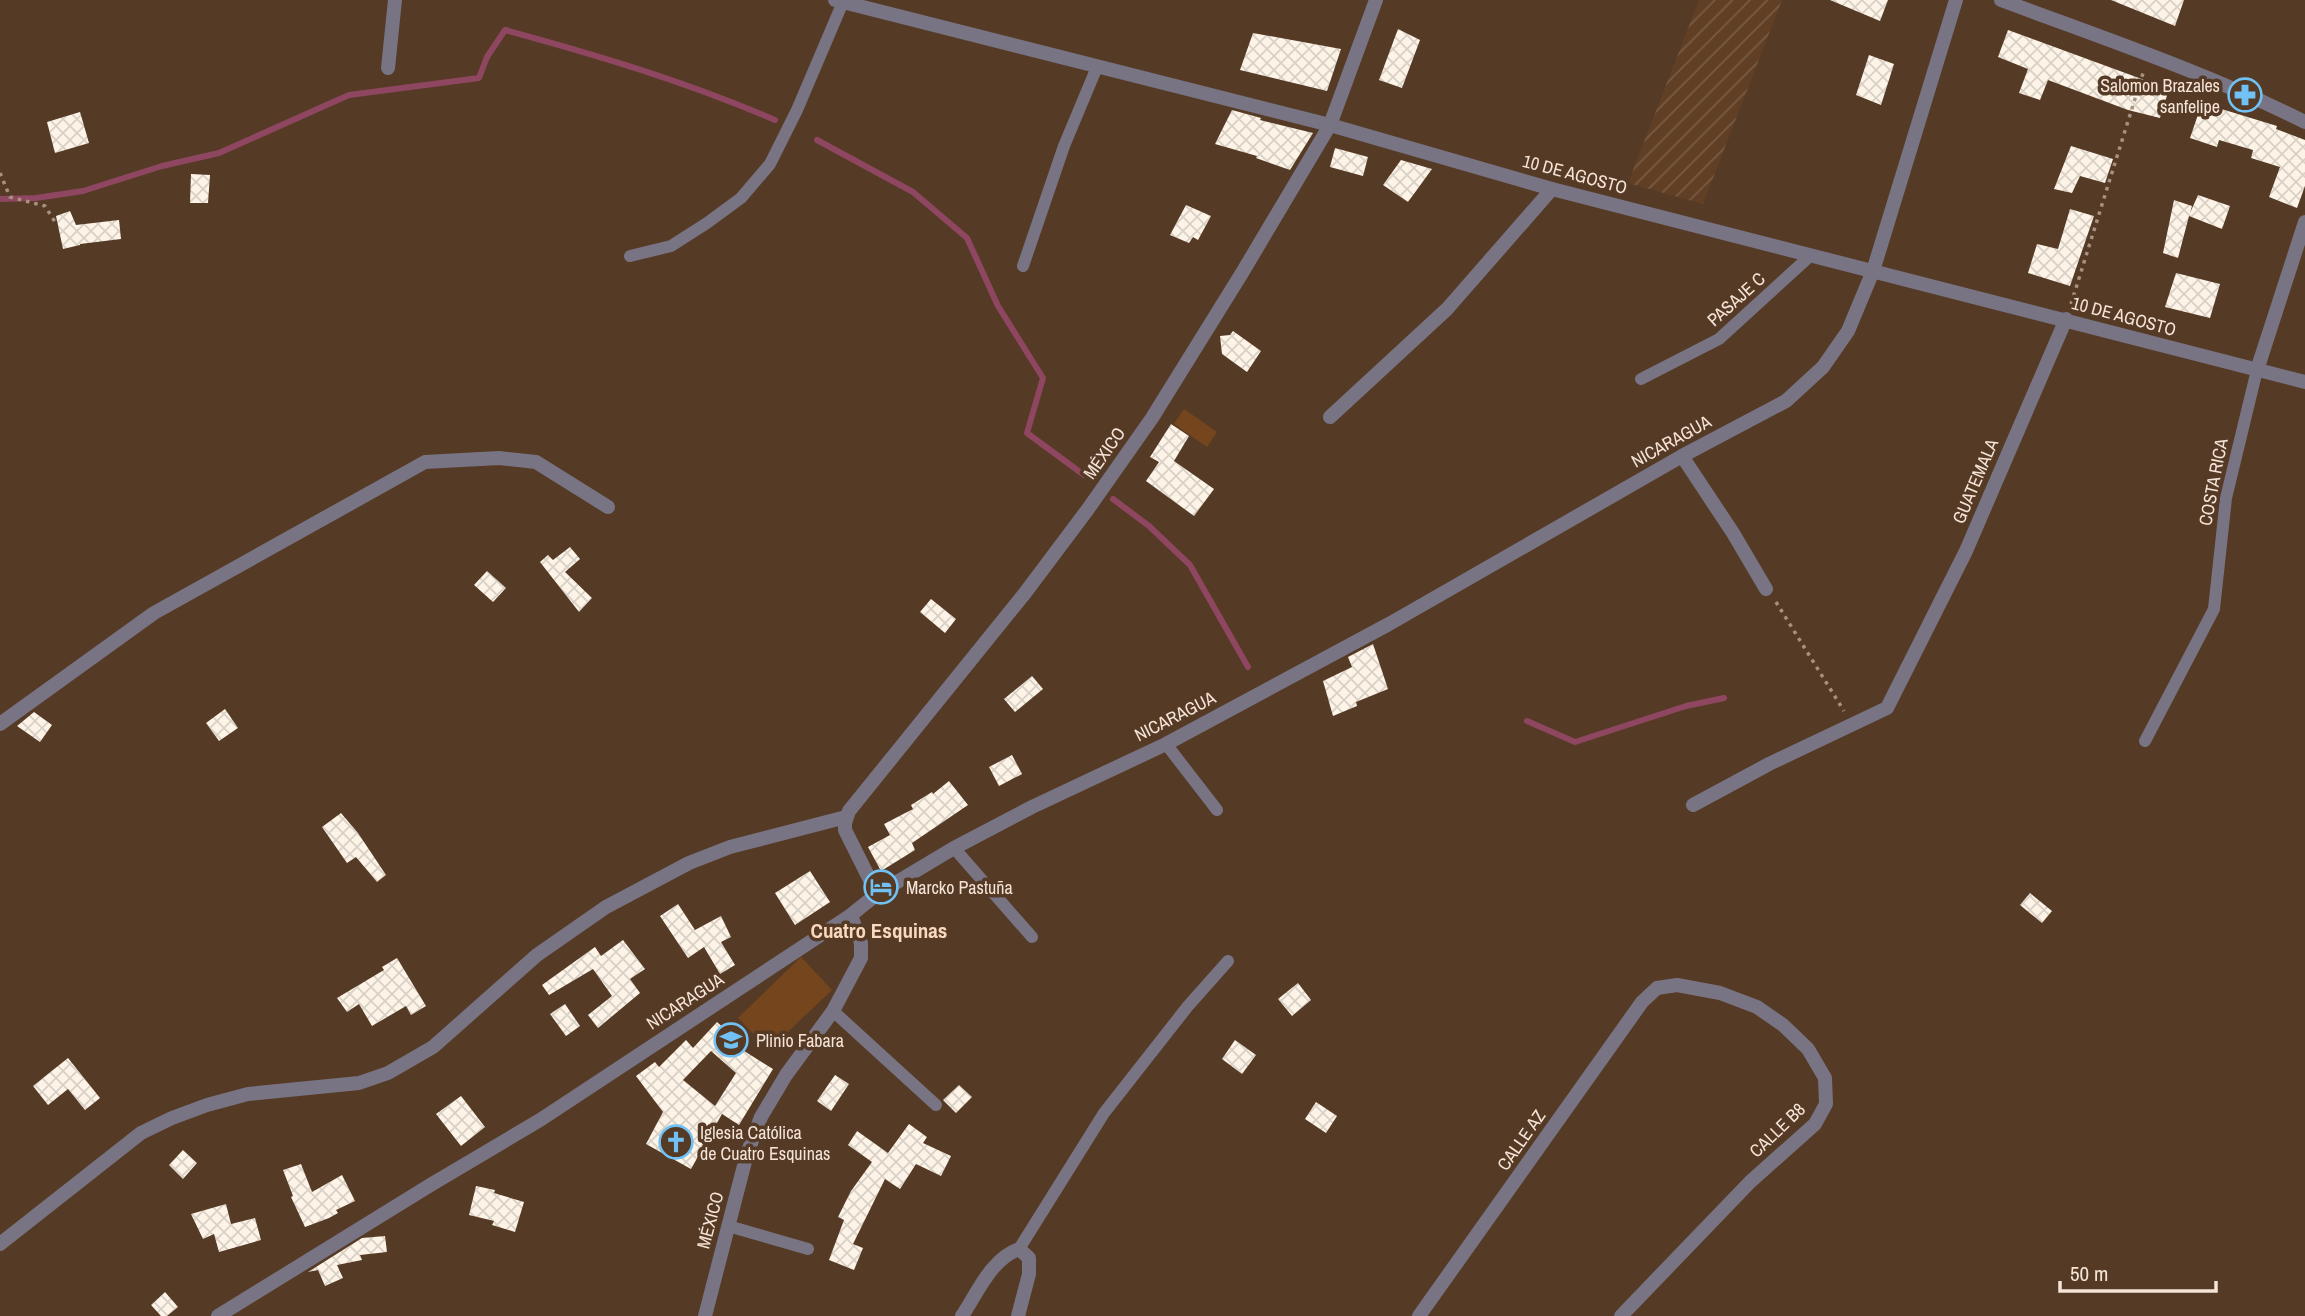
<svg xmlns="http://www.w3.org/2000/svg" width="2305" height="1316" font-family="'Archivo Narrow',sans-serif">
  <defs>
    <pattern id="industrial-furrows" width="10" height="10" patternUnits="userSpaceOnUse" patternTransform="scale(1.75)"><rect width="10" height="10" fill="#613f25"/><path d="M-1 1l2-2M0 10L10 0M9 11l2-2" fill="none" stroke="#785b44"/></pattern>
    <pattern id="building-cross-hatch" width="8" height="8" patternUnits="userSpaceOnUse" patternTransform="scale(1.75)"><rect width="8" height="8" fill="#fdf4e7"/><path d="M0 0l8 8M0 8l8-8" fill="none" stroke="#d9d1c6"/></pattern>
  </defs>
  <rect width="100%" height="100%" fill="#553a25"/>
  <polygon fill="url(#industrial-furrows)" points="1699,0 1782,0 1703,204 1628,183"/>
  <g fill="#75461d">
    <polygon points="1184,409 1217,432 1207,447 1174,424"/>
    <polygon points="801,957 832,990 769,1050 738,1018"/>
  </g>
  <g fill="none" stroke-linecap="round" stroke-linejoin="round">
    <g stroke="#8f4661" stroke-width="6">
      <polyline points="817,140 913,192 967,238 998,306 1043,378 1027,433 1084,475"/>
      <path d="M0 199 36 198 83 191 162 166 219 153 349 95 479 78 487 57 505 30C597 55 687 82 775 120"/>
      <polyline points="1113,499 1149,526 1190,565 1248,667"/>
      <polyline points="1527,721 1575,742 1686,706 1724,698"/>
    </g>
  </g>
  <g fill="url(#building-cross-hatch)" fill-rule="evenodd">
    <polygon points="1830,0 1888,0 1880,21"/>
    <polygon points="2111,0 2184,0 2175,26"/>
    <polygon points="1398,29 1420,40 1402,88 1379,80"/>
    <polygon points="2008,30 2169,89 2160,118 2128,110 2048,80 2040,100 2019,93 2028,69 1998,57"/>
    <polygon points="1253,33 1341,49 1327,91 1240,70"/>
    <polygon points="1869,55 1894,64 1881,105 1856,95"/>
    <polygon points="2202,103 2277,126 2276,129 2305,140 2305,186 2297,208 2269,197 2280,167 2251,158 2253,150 2219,140 2217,147 2190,138"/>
    <polygon points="1232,110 1261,118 1260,120 1313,133 1290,170 1256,158 1257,156 1215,144"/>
    <polygon points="80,112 89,143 55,153 47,122"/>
    <polygon points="2071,146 2113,159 2105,183 2080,176 2072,193 2054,189"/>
    <polygon points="1335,148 1368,157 1363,176 1330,167"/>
    <polygon points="1401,160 1432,169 1408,202 1383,185"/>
    <polygon points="191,174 210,175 208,203 190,203"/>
    <polygon points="2198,195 2230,206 2222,229 2189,216 2178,258 2163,253 2174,200 2192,206 2190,213"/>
    <polygon points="1186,205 1211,216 1198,240 1193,237 1189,243 1170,235"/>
    <polygon points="2070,209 2094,216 2070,286 2028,273 2037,244 2058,249"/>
    <polygon points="70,211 76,225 119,220 121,239 80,244 80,245 63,249 56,216"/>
    <polygon points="2176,273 2220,284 2210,318 2165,307"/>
    <polygon points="1233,331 1261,351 1247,372 1222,354 1220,336 1230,335"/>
    <polygon points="1171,424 1189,436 1174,461 1214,489 1194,516 1146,481 1159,462 1150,457"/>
    <polygon points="570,547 580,559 565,572 592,598 579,612 540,562 548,555 553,560"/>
    <polygon points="487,571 506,588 493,602 474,585"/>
    <polygon points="931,599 956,619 945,633 920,612"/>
    <polygon points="1373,644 1388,689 1356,702 1357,706 1333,716 1323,681 1352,667 1348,657"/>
    <polygon points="1032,676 1043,689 1015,712 1004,699"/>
    <polygon points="225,709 238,728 219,741 206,723"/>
    <polygon points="34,712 52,725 40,742 17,726"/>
    <polygon points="1012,755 1022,774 999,786 989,767"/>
    <polygon points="949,781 968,805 912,843 915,850 881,871 868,847 890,835 884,824 913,809 911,805 932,792 933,794"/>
    <polygon points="341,813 358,833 386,875 377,882 356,857 347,863 322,827"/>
    <polygon points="810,871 830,902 795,925 775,893"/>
    <polygon points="2030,893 2052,911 2042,923 2020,905"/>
    <polygon points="678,904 695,930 721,916 731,937 721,942 735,965 720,974 704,947 688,958 660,916"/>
    <polygon points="623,940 645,969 630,979 640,993 598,1028 588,1015 612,996 593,969 549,995 542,985 595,947 601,956"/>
    <polygon points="397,958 426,1006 411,1015 406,1006 372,1026 359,1004 347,1012 337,998 384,970 382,967"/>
    <polygon points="1298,983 1311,1000 1292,1016 1278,999"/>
    <polygon points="565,1004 580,1026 566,1036 550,1014"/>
    <path d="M717 1022 743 1046 741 1049 773 1069 739 1125 722 1114 691 1169 646 1144 663 1112 636 1076 655 1062 659 1067 686 1040 693 1048ZM711 1051 736 1073 715 1106 683 1080Z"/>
    <polygon points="1235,1040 1256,1055 1242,1074 1222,1059"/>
    <polygon points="68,1058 100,1098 85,1110 68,1089 48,1105 33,1086"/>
    <polygon points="835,1075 849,1084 831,1111 817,1101"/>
    <polygon points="959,1085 972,1097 956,1113 943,1100"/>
    <polygon points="461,1096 485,1127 461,1146 436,1114"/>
    <polygon points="1316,1102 1337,1116 1326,1133 1305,1119"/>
    <polygon points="909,1124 927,1137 923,1143 951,1156 941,1176 916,1164 900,1189 885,1179 853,1244 863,1248 854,1270 829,1260 844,1220 838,1217 851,1191 872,1162 848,1145 857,1131 888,1153"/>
    <polygon points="183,1150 197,1163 183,1179 169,1165"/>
    <polygon points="301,1164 312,1192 342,1175 355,1201 336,1210 338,1213 329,1218 305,1227 291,1197 293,1196 283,1170"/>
    <polygon points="476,1186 495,1190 494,1193 524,1202 515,1232 492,1225 494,1221 469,1215"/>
    <polygon points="226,1204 231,1224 255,1218 261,1240 219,1252 214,1234 203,1239 191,1214"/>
    <polygon points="385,1236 387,1252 360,1255 362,1260 337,1265 343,1278 325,1286 318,1270 308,1272 362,1238"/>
    <polygon points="165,1292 178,1307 167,1316 161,1316 151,1305"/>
  </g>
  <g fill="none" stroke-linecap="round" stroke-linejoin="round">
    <g stroke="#a79180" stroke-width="3.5" stroke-dasharray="3.5 5" stroke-linecap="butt">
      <polyline points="0,173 10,197 45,206 55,222"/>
      <polyline points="2071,304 2144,70"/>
      <polyline points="1776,602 1844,711"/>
    </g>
    <g stroke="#787483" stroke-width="12">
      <polyline points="630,256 671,246 707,223 741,198 770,164 797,110 843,2"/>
      <polyline points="1023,266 1064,146 1097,67"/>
      <polyline points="1641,379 1719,339 1810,256"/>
      <polyline points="2145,741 2214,609 2226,498 2257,370"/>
      <polyline points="1166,744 1217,810"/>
      <polyline points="954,848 1032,937"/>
      <polyline points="833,1011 936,1105"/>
      <polyline points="728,1226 808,1249"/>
      <polyline points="1019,1249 1104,1113 1188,1006 1228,961"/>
    </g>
    <g stroke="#787483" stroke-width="14">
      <polyline points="835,0 1330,125 1552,189 2305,382"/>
      <path d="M2001 0C2103 38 2207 73 2305 122"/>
      <polyline points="388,68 395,0"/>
      <polyline points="2257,370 2305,222"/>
      <polyline points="1330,417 1447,309 1552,189"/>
      <polyline points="1682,456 1733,533 1766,589"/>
      <polyline points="0,724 154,613 425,462 499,458 536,462 608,507"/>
      <polyline points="1693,805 1769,764 1887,708 1966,551 2066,319"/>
      <polyline points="877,894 845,830 845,823 849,811 1025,593 1088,509 1152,418 1242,273 1330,125 1376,0"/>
      <polyline points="0,1244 141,1133 172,1118 207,1105 248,1094 359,1083 388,1073 433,1047 537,955 606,907 689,863 730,847 846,817"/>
      <polyline points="218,1316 432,1184 540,1120 851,915 877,894 954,848 1032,807 1166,744 1389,624 1682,456 1786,401 1823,367 1848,331 1873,271 1956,0"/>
      <polyline points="705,1316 747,1154 761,1117 786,1075 833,1011 861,958 861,943 851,915"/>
      <path d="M962 1316C978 1292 991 1259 1019 1249L1029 1258V1274L1018 1316"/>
      <polyline points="1419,1316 1642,1002 1657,988 1677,985 1720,993 1757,1007 1783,1025 1808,1049 1825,1078 1826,1104 1815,1124 1750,1182 1621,1316"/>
    </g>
  </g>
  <defs>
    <symbol id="pharmacy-ring" viewBox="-11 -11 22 22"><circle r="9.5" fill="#553a25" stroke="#71c1f5" stroke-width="1.5"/><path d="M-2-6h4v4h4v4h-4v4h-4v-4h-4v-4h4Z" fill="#71c1f5"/></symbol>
    <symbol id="hotel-ring" viewBox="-11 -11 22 22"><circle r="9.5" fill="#553a25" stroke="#71c1f5" stroke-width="1.5"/><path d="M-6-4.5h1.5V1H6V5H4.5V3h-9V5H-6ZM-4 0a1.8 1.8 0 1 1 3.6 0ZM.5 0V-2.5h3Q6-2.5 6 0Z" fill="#71c1f5"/></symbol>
    <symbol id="school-ring" viewBox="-11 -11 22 22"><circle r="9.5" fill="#553a25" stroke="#71c1f5" stroke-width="1.5"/><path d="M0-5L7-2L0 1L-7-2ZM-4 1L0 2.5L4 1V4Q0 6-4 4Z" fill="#71c1f5"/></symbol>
    <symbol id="church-ring" viewBox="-11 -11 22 22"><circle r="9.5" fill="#553a25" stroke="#71c1f5" stroke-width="1.5"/><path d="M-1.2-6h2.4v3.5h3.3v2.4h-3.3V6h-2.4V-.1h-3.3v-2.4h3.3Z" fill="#71c1f5"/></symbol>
  </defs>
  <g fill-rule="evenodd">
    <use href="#pharmacy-ring" x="2226" y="76" width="38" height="38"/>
    <use href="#hotel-ring" x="862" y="868" width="38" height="38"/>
    <use href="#school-ring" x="712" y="1021" width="38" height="38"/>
    <use href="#church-ring" x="657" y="1123" width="38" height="38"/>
  </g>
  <g text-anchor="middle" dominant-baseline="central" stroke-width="7" stroke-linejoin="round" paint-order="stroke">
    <g font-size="18" fill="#f5e4d7" stroke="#553a25" text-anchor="start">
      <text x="2220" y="85" text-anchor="end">Salomon Brazales<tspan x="2220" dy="21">sanfelipe</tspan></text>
      <text x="906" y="887">Marcko Pastuña</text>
      <text x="756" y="1040">Plinio Fabara</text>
      <text x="700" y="1132">Iglesia Católica<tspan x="700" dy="21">de Cuatro Esquinas</tspan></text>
    </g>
    <g font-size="18" fill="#f5e4d7" stroke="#553a25">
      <text transform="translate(1575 174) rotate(15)">10 DE AGOSTO</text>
      <text transform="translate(1736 299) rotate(-42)">PASAJE C</text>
      <text transform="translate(2124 316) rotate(15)">10 DE AGOSTO</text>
      <text transform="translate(1671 441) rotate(-29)">NICARAGUA</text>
      <text transform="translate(1104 453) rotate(-55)">MÉXICO</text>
      <text transform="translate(1975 481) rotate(-67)">GUATEMALA</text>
      <text transform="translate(2213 482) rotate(-79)">COSTA RICA</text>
      <text transform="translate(1175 716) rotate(-27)">NICARAGUA</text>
      <text transform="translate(685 1001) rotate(-33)">NICARAGUA</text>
      <text transform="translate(1777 1130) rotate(-44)">CALLE B8</text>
      <text transform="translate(1521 1140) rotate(-55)">CALLE AZ</text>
      <text transform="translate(710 1220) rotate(-75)">MÉXICO</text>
    </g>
    <g font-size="21" font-weight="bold" fill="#fad8be" stroke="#553a25">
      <text x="879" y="930">Cuatro Esquinas</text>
    </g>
  </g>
  <path d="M2060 1281v10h156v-10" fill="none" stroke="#f5e4d7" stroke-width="3.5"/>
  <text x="2070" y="1281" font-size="21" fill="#f5e4d7" stroke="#553a25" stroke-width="5" paint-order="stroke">50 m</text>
</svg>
